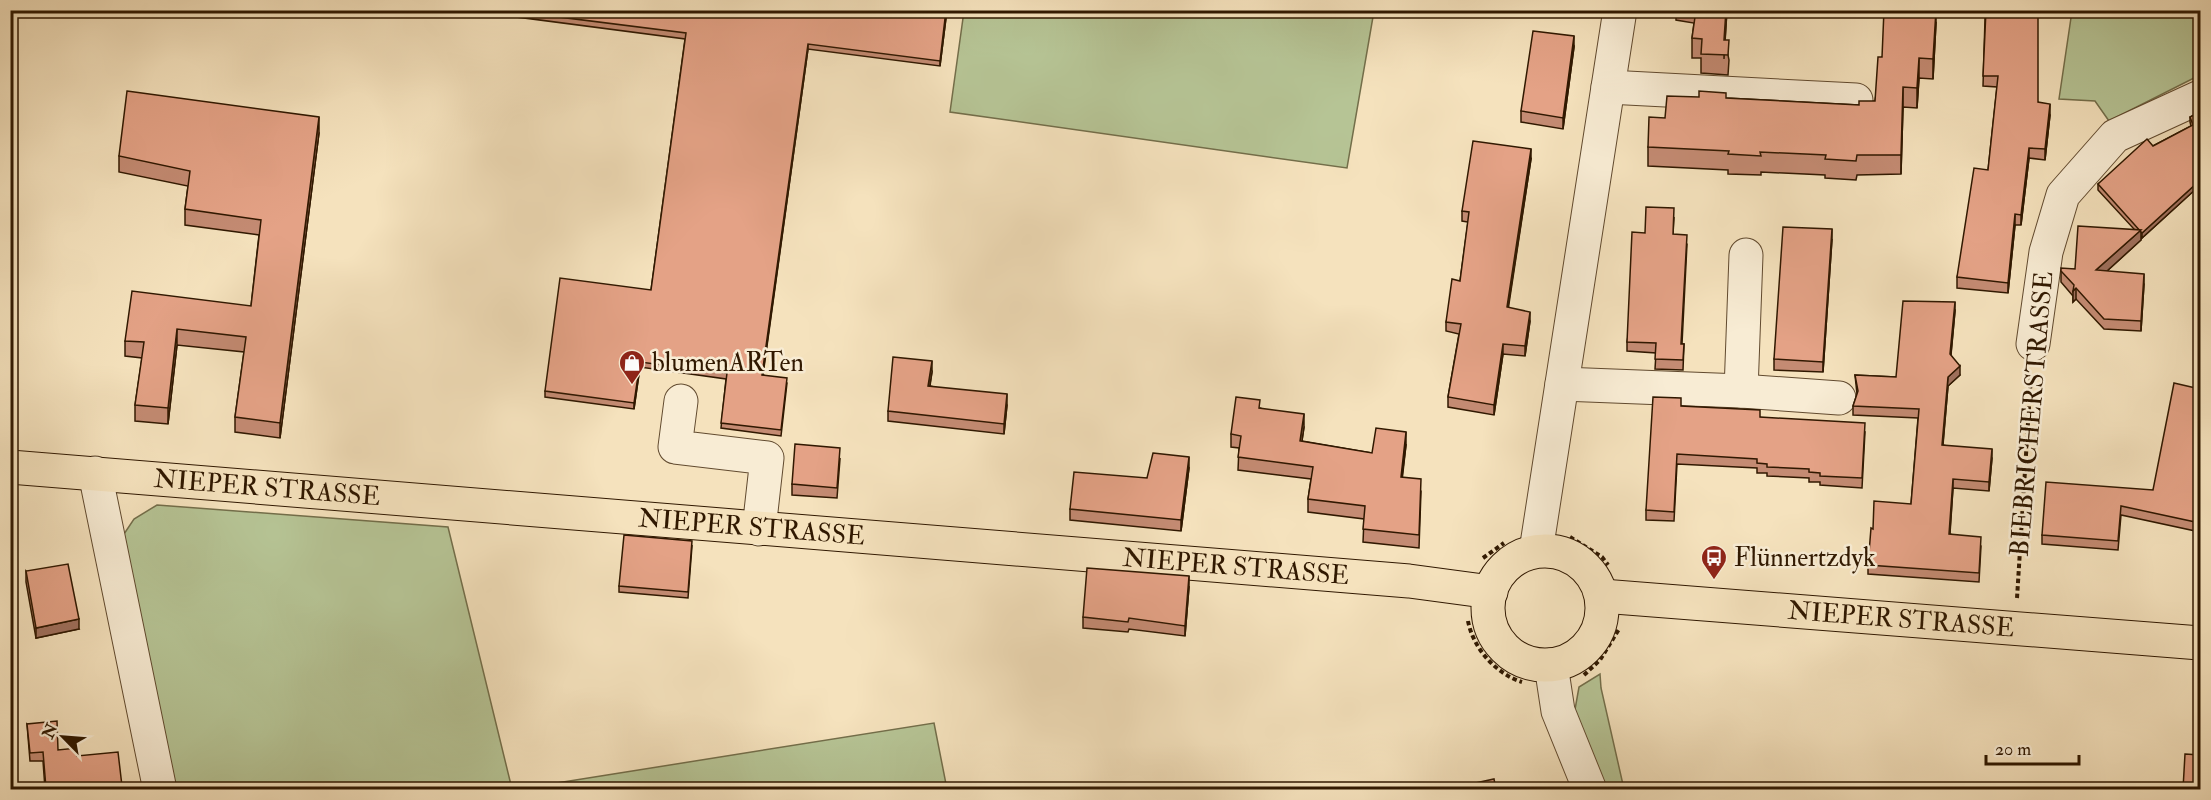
<svg xmlns="http://www.w3.org/2000/svg" width="2211" height="800" font-family="'IM FELL Double Pica',serif">
  <rect width="100%" height="100%" fill="#f5e2bd"/>
  <filter id="stains"><feTurbulence type="fractalNoise" baseFrequency=".00333" numOctaves="4"/><feColorMatrix values="0 0 0 0 .2 0 0 0 0 .09 0 0 0 0 .02 0 0 0 .5 -.17"/></filter>
  <radialGradient id="worn" r=".72"><stop offset=".6" stop-color="#630" stop-opacity="0"/><stop offset="1" stop-color="#630" stop-opacity=".3"/></radialGradient>
  <g fill="#b6c495" stroke="#736e4a" stroke-width="1.5">
    <polygon points="964,11 1374,11 1347,168 950,112"/>
    <polygon points="2072,11 2200,11 2200,75 2109,121 2095,101 2059,99"/>
    <polygon points="157,505 448,527 512,789 175,789 124,534 134,519"/>
    <polygon points="1600,674 1601,688 1624,789 1605,789 1574,715 1579,687"/>
    <polygon points="934,723 947,789 519,789"/>
  </g>
  <g fill="none" stroke-linecap="round" stroke-linejoin="round">
    <defs>
      <g id="minor">
        <polyline points="1608,87 1856,100"/>
        <polyline points="2033,344 2046,252 2063,195 2115,136 2200,97"/>
        <polyline points="1562,384 1741,391 1839,398"/>
        <polyline points="1741,391 1746,255"/>
        <polyline points="681,401 675,447 767,458 759,529"/>
        <polyline points="95,473 160,790"/>
        <polyline points="1536,551 1620,10"/>
        <polyline points="1551,665 1558,711 1590,790"/>
      </g>
      <g id="major">
        <path id="s1" d="M10 467 1409 581 1491 592"/>
        <circle cx="1545" cy="608" r="57"/>
        <path id="s2" d="M1602 596 2200 643"/>
      </g>
    </defs>
    <use href="#minor" stroke="#614a2f" stroke-width="35"/>
    <use href="#major" stroke="#301800" stroke-width="35"/>
    <g stroke="#301800" stroke-width="4" stroke-dasharray="4.5 3" stroke-linecap="butt">
      <polyline points="1570,537 1602,557 1608,565"/>
      <polyline points="1483,558 1504,543"/>
      <polyline points="2017,598 2031,375"/>
      <path d="M1468 621C1473 648 1496 674 1522 682"/>
      <polyline points="1584,675 1600,660 1619,629"/>
    </g>
    <use href="#minor" stroke="#f8ecd4" stroke-width="33"/>
    <use href="#major" stroke="#f5e2bd" stroke-width="33"/>
  </g>
  <g fill="#c48b73" stroke="#301800" stroke-width="1.5">
    <polygon points="463,10 947,10 940,66 808,49 763,375 787,383 781,436 721,428 726,379 640,367 634,409 545,397 545,391 651,290 685,39"/>
    <polygon points="1676,10 1727,10 1725,40 1729,60 1728,75 1701,73 1701,58 1692,58 1692,38 1694,23 1676,20"/>
    <polygon points="1985,19 2038,102 2050,115 2045,160 2029,158 2021,225 2015,225 2008,293 1957,288 1957,277 1988,170 1997,87 1983,86"/>
    <polygon points="1936,23 1933,79 1919,78 1917,108 1903,107 1901,174 1857,175 1856,180 1825,178 1825,175 1761,172 1761,175 1728,174 1728,170 1648,166 1648,147 1665,118 1726,98 1859,105 1875,101 1882,57"/>
    <polygon points="1574,47 1563,129 1521,122 1521,111"/>
    <polygon points="2200,112 2198,187 2142,238 2141,236 2141,240 2107,271 2144,284 2141,331 2104,329 2076,299 2073,302 2073,296 2061,282 2061,271 2075,269 2134,229 2098,190 2098,184 2153,146 2191,126 2190,122 2190,117"/>
    <polygon points="319,133 280,438 235,432 235,417 244,352 177,345 168,424 135,421 135,405 142,358 125,356 125,341 251,306 259,235 185,225 185,209 188,186 119,172 119,156"/>
    <polygon points="1531,159 1508,307 1530,321 1525,356 1503,354 1494,415 1448,407 1448,397 1459,334 1446,331 1446,322 1460,281 1468,222 1462,221 1462,211"/>
    <polygon points="1674,218 1673,234 1687,244 1682,344 1684,344 1683,370 1655,369 1656,353 1627,351 1627,342 1645,233"/>
    <polygon points="1832,239 1823,372 1774,370 1774,359"/>
    <polygon points="1955,311 1951,355 1960,375 1948,386 1943,445 1992,458 1989,491 1953,488 1950,534 1981,546 1979,582 1868,574 1868,565 1873,529 1911,504 1918,418 1853,415 1853,406 1857,394 1855,375 1896,377"/>
    <polygon points="932,372 930,386 1007,405 1004,434 888,421 888,411"/>
    <polygon points="2200,387 2200,532 2121,515 2118,550 2042,544 2042,535 2153,490"/>
    <polygon points="1681,406 1865,432 1862,488 1820,485 1820,482 1809,482 1809,478 1767,476 1767,473 1757,473 1757,468 1677,464 1674,521 1646,520 1646,510"/>
    <polygon points="1260,408 1304,427 1302,441 1372,453 1406,445 1402,477 1421,491 1419,548 1363,542 1364,519 1308,512 1308,499 1311,479 1238,470 1239,448 1231,447 1231,434"/>
    <polygon points="840,459 837,498 792,495 792,484"/>
    <polygon points="1189,468 1181,531 1070,520 1070,509 1147,478"/>
    <polygon points="692,546 688,598 619,592 619,586"/>
    <polygon points="26,571 79,629 36,638 26,582"/>
    <polygon points="1189,587 1185,636 1129,629 1128,632 1083,628 1083,617"/>
    <polygon points="27,724 58,750 77,756 122,786 122,789 45,789 43,761 30,761"/>
  </g>
  <g fill="#a0715e" stroke="#301800" stroke-width="1.5">
    <polygon points="946,10 947,10 940,66 940,61"/>
    <polygon points="1726,10 1727,10 1724,59 1724,40"/>
    <polygon points="1936,10 1936,23 1933,79 1933,59"/>
    <polygon points="1574,36 1574,47 1563,129 1563,118"/>
    <polygon points="808,44 808,49 762,380 762,375"/>
    <polygon points="1919,58 1919,78 1917,108 1917,88"/>
    <polygon points="1903,87 1903,107 1901,174 1901,155"/>
    <polygon points="2050,104 2050,115 2045,160 2045,149"/>
    <polygon points="319,117 319,133 280,438 280,423"/>
    <polygon points="2029,148 2029,158 2021,225 2021,215"/>
    <polygon points="1531,149 1531,159 1507,317 1507,307"/>
    <polygon points="2200,180 2200,186 2198,187 2142,238 2142,233 2198,182"/>
    <polygon points="2015,214 2015,225 2008,293 2008,283"/>
    <polygon points="1832,229 1832,239 1823,372 1823,362"/>
    <polygon points="2141,230 2141,240 2096,281 2096,270"/>
    <polygon points="2144,274 2144,284 2141,331 2141,321"/>
    <polygon points="2076,288 2076,299 2073,302 2073,291"/>
    <polygon points="1955,302 1955,311 1950,364 1950,354"/>
    <polygon points="1530,312 1530,321 1525,356 1525,346"/>
    <polygon points="177,329 177,345 168,424 168,408"/>
    <polygon points="1503,344 1503,354 1494,415 1494,405"/>
    <polygon points="932,361 932,372 928,396 928,386"/>
    <polygon points="640,362 640,367 634,409 634,403"/>
    <polygon points="1960,366 1960,375 1948,386 1942,454 1948,377"/>
    <polygon points="1007,394 1007,405 1004,434 1004,424"/>
    <polygon points="1304,414 1304,427 1300,454 1300,441"/>
    <polygon points="1406,432 1406,445 1401,490 1401,477"/>
    <polygon points="1992,449 1992,458 1989,491 1989,482"/>
    <polygon points="1189,457 1189,468 1181,531 1181,520"/>
    <polygon points="1953,479 1953,488 1949,544 1949,534"/>
    <polygon points="1189,576 1189,587 1185,636 1185,626"/>
    <polygon points="79,619 79,629 36,638 36,628"/>
  </g>
  <g fill="#e4a286" stroke="#301800" stroke-width="1.5">
    <polygon points="503,10 946,10 940,61 808,44 762,375 787,378 781,430 721,423 727,373 640,362 634,403 545,391 560,278 651,290 686,33"/>
    <polygon points="1696,10 1726,10 1724,40 1729,40 1728,55 1701,54 1702,39 1692,38"/>
    <polygon points="1884,10 1936,10 1933,59 1919,58 1917,88 1903,87 1901,155 1857,155 1856,161 1825,159 1826,155 1760,152 1761,156 1728,154 1729,151 1648,147 1649,117 1665,118 1667,96 1699,97 1699,91 1726,93 1726,98 1859,105 1859,101 1875,101 1878,57 1882,57"/>
    <polygon points="1986,10 2038,10 2038,102 2050,104 2045,149 2029,148 2021,215 2015,214 2008,283 1957,277 1974,168 1988,170 1998,76 1983,76"/>
    <polygon points="1533,31 1574,36 1563,118 1521,111"/>
    <polygon points="127,91 319,117 280,423 235,417 246,337 177,329 168,408 135,405 144,342 125,341 132,291 251,306 261,220 185,209 190,171 119,156"/>
    <polygon points="2200,112 2200,180 2198,182 2142,233 2098,184 2147,139 2153,146 2193,125 2190,117"/>
    <polygon points="1473,141 1531,149 1507,307 1530,312 1525,346 1503,344 1494,405 1448,397 1461,324 1446,322 1452,279 1460,281 1469,212 1462,211"/>
    <polygon points="1646,207 1674,208 1673,234 1687,235 1681,344 1684,344 1683,360 1655,359 1656,343 1627,342 1632,232 1645,233"/>
    <polygon points="2078,226 2141,230 2096,270 2144,274 2141,321 2104,319 2076,288 2073,291 2074,285 2061,271 2061,268 2075,269"/>
    <polygon points="1783,227 1832,229 1823,362 1774,359"/>
    <polygon points="1903,301 1955,302 1950,354 1960,366 1948,377 1942,445 1992,449 1989,482 1953,479 1949,534 1981,537 1979,573 1868,565 1871,528 1873,529 1874,501 1911,504 1919,409 1853,406 1858,391 1855,375 1896,377"/>
    <polygon points="893,357 932,361 928,386 1007,394 1004,424 888,411"/>
    <polygon points="2174,383 2200,389 2200,387 2200,523 2121,506 2118,541 2042,535 2046,482 2153,490"/>
    <polygon points="1236,397 1260,400 1259,408 1304,414 1300,441 1372,453 1376,428 1406,432 1401,477 1421,479 1419,535 1363,529 1365,506 1308,499 1313,467 1238,457 1241,436 1231,434"/>
    <polygon points="1653,397 1681,398 1681,406 1760,410 1760,417 1865,423 1862,478 1820,476 1820,473 1809,472 1809,469 1767,467 1767,464 1757,463 1757,459 1677,454 1674,512 1646,510"/>
    <polygon points="795,444 840,448 837,488 792,484"/>
    <polygon points="1153,453 1189,457 1181,520 1070,509 1074,472 1147,478"/>
    <polygon points="624,535 692,541 688,592 619,586"/>
    <polygon points="68,564 79,619 36,628 26,571"/>
    <polygon points="1087,568 1189,576 1185,626 1129,618 1128,622 1083,617"/>
    <polygon points="57,721 58,750 77,748 77,756 118,752 122,786 105,788 105,789 65,789 64,785 46,788 43,752 30,753 27,724"/>
    <polygon points="2185,754 2200,755 2200,789 2183,789"/>
    <polygon points="1494,779 1496,789 1448,789"/>
  </g>
  <defs>
    <symbol id="shop-pin" viewBox="-11 -11 22 30"><path d="M0 17L-7.5 6A9.5 9.5 0 1 1 7.5 6Z" fill="#8f2418" stroke="#f8ecd4"/><path d="M-5-2.5h2.3a2.7 3.5 0 0 1 5.4 0H5L5.5 6h-11ZM-1.5-2.5h3a1.5 2.3 0 0 0-3 0Z" fill="#fff"/></symbol>
    <symbol id="bus-pin" viewBox="-11 -11 22 30"><path d="M0 17L-7.5 6A9.5 9.5 0 1 1 7.5 6Z" fill="#8f2418" stroke="#f8ecd4"/><path d="M-5-6H5V4H4V6H2V4H-2V6H-4V4H-5ZM-3.5-4V0h7V-4ZM-3.5 1.2v1.5H-2V1.2ZM2 1.2v1.5H3.5V1.2Z" fill="#fff"/></symbol>
  </defs>
  <g fill-rule="evenodd">
    <use href="#shop-pin" x="617" y="348" width="30" height="40"/>
    <use href="#bus-pin" x="1699" y="543" width="30" height="40"/>
  </g>
  <g text-anchor="middle" dominant-baseline="central" stroke-width="5" stroke-linejoin="round" paint-order="stroke">
    <g font-size="26" fill="#301800" stroke="#f8ecd4" text-anchor="start">
      <text x="652" y="363">blumenARTen</text>
      <text x="1734" y="558">Flünnertzdyk</text>
    </g>
    <g font-size="26" fill="#301800" stroke="#f8ecd4">
      <text transform="translate(2032 414) rotate(-85)">BIEBRICHERSTRASSE</text>
      <text stroke="none"><textPath href="#s1" startOffset="258">NIEPER STRASSE</textPath></text>
      <text stroke="none"><textPath href="#s1" startOffset="744">NIEPER STRASSE</textPath></text>
      <text stroke="none"><textPath href="#s1" startOffset="1230">NIEPER STRASSE</textPath></text>
      <text stroke="none"><textPath href="#s2" startOffset="300">NIEPER STRASSE</textPath></text>
    </g>
  </g>
  <rect width="2211" height="800" fill="none" stroke="#f5e2bd" stroke-width="36"/>
  <rect x="12" y="12" width="2187" height="776" fill="none" stroke="#301800" stroke-width="3"/>
  <rect x="18" y="18" width="2175" height="764" fill="none" stroke="#301800" stroke-width="1.5"/>
  <g transform="translate(63 737) rotate(295)" stroke="#f8ecd4" stroke-width="4.5" paint-order="stroke">
  <path d="M0-4.5L10 22L0 15L-10 22Z" fill="#301800"/>
  <text y="-9" font-size="16" font-weight="bold" text-anchor="middle" fill="#301800">N</text>
  </g>
  <path d="M1986 755v9h93v-9" fill="none" stroke="#301800" stroke-width="3"/>
  <text x="1995" y="755" font-size="18" fill="#301800" stroke="#f8ecd4" stroke-width="4.5" paint-order="stroke">20 m</text>
  <rect width="100%" height="100%" filter="url(#stains)"/>
  <rect width="100%" height="100%" fill="url(#worn)"/>
</svg>
